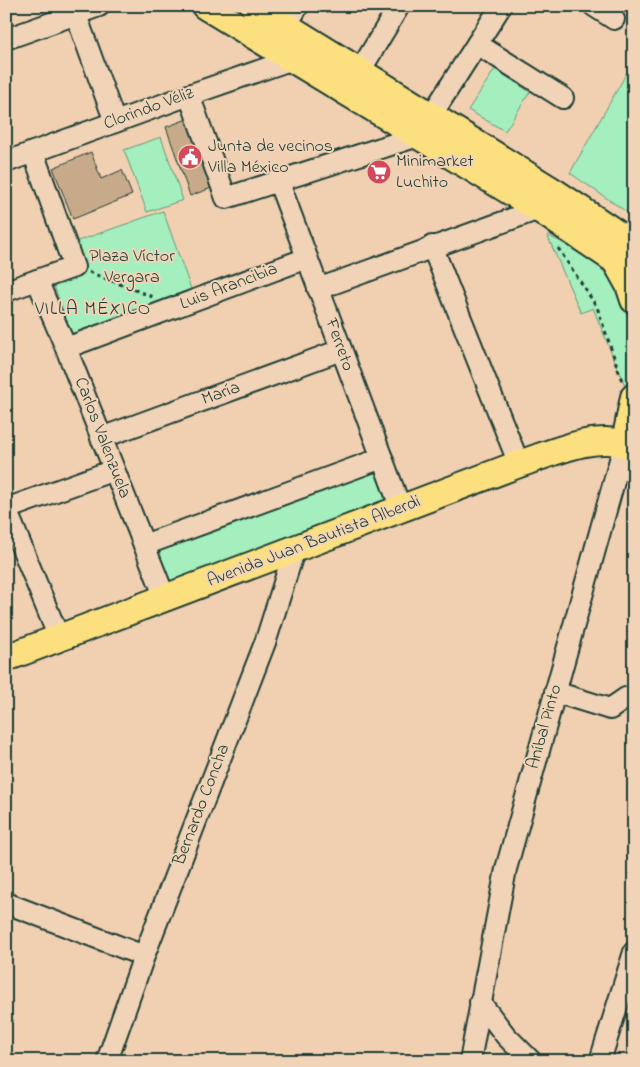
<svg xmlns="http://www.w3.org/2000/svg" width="640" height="1067" font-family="'Indie Flower',sans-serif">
  <rect width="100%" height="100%" fill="#f1d0b1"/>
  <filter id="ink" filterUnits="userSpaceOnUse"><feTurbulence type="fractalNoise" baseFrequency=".02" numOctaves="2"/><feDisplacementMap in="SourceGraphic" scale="10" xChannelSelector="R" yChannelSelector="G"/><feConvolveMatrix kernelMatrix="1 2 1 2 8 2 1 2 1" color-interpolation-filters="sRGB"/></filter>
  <g filter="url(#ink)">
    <g fill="#a5eebd" stroke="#629678">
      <polygon points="634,60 634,217 570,173"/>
      <polygon points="495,69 530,92 505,131 468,110"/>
      <polygon points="161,137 183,200 147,212 124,150"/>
      <polygon points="163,211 192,292 71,335 53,283 85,272 75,242"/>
      <path d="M547 235C565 244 585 253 599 267 624 290 639 333 633 366 631 373 628 381 626 388L593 308 581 313Z"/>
      <polygon points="376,468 390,503 169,588 152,551"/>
    </g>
    <g fill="#c7aa8a" stroke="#1f3d34">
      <polygon points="190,118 214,187 190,196 166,127"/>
      <polygon points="91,152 101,179 122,170 132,195 73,219 53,168"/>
    </g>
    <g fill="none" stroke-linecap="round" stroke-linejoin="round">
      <defs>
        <g id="minor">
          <polyline points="594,6 614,19"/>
          <polyline points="76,15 115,122"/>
          <polyline points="286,26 298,6"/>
          <polyline points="6,39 99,6"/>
          <polyline points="477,44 563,98"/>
          <polyline points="360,71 399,6"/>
          <polyline points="189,95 226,198 418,136"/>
          <polyline points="431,116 501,6"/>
          <polyline points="6,162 189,95 293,59"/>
          <polyline points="278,180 401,509"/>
          <polyline points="432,246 519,464"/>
          <polyline points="37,280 66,348 165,598"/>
          <polyline points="318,289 539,209"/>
          <polyline points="6,291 74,267 33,152"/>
          <polyline points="66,348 307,258"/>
          <polyline points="101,438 341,350"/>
          <polyline points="6,509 59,638"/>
          <polyline points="6,509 114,470"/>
          <polyline points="144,545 382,458"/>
          <polyline points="555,692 610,709 626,698 634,697"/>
          <polyline points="6,903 144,956"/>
          <polyline points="480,1002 506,1036 531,1061"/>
          <polyline points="107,1061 144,956 266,640 295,548"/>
          <polyline points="470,1061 506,869 625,442"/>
          <polyline points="600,1061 634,952"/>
        </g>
        <g id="major">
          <polyline points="205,6 539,209 634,273"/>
          <polyline points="254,6 556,193 634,245"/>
          <polyline points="615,260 629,285 634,300"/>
          <polyline points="625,442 634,397"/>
          <path d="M6 658 519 464C553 453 598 430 634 447"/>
        </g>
      </defs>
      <use href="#minor" stroke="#1f3d34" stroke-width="24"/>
      <use href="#major" stroke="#1f3d34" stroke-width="30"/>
      <g stroke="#1f3d34" stroke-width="3" stroke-dasharray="4 4" stroke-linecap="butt">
        <polyline points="558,248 597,307 622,381"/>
        <polyline points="89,272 153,297"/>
      </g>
      <use href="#minor" stroke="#f1d4b8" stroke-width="20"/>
      <use href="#major" stroke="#fce080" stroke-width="26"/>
    </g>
  </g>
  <defs>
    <symbol id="civic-disc" viewBox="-11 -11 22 22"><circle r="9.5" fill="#d1495b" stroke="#f1d4b8"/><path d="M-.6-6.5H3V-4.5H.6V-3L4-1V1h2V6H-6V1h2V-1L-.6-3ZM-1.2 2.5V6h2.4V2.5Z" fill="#fff"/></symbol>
    <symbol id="supermarket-disc" viewBox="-11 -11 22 22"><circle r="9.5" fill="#d1495b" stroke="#f1d4b8"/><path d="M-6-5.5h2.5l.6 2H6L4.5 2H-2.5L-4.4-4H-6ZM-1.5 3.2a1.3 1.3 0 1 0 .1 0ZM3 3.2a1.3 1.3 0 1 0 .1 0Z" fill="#fff"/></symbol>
  </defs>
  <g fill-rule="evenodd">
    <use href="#civic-disc" x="176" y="143" width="28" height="28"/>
    <use href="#supermarket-disc" x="365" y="158" width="28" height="28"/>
  </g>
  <g text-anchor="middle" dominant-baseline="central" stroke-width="4" stroke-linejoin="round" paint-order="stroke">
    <g font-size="18" fill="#1f3d34" stroke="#f1d4b8">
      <text transform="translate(149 109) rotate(-20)">Clorindo Véliz</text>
      <text transform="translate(229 287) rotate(-21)">Luis Arancibia</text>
      <text transform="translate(339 345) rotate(70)">Ferreto</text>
      <text transform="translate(221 394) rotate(-20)">María</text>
      <text transform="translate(102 438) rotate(69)">Carlos Valenzuela</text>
      <text transform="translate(314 542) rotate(-21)">Avenida Juan Bautista Alberdi</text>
      <text transform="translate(545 727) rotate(-74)">Aníbal Pinto</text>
      <text transform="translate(202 805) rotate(-69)">Bernardo Concha</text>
    </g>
    <g font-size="18" fill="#1f3d34" stroke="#f1d4b8" text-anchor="start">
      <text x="208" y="147">Junta de vecinos<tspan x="208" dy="21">Villa México</tspan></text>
      <text x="396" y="162">Minimarket<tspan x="396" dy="21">Luchito</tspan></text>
    </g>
    <g font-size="18" fill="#26463b" stroke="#f1d4b8">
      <text x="132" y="257">Plaza Víctor<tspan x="132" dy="21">Vergara</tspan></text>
    </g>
    <g font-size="19" letter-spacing="1" fill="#1f3d34" stroke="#f1d4b8">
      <text x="93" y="309">VILLA MÉXICO</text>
    </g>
  </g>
  <rect width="640" height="1067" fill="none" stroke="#f1d4b8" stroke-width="25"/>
  <rect x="12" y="12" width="615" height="1042" fill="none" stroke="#1f3d34" stroke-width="2" filter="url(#ink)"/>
</svg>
